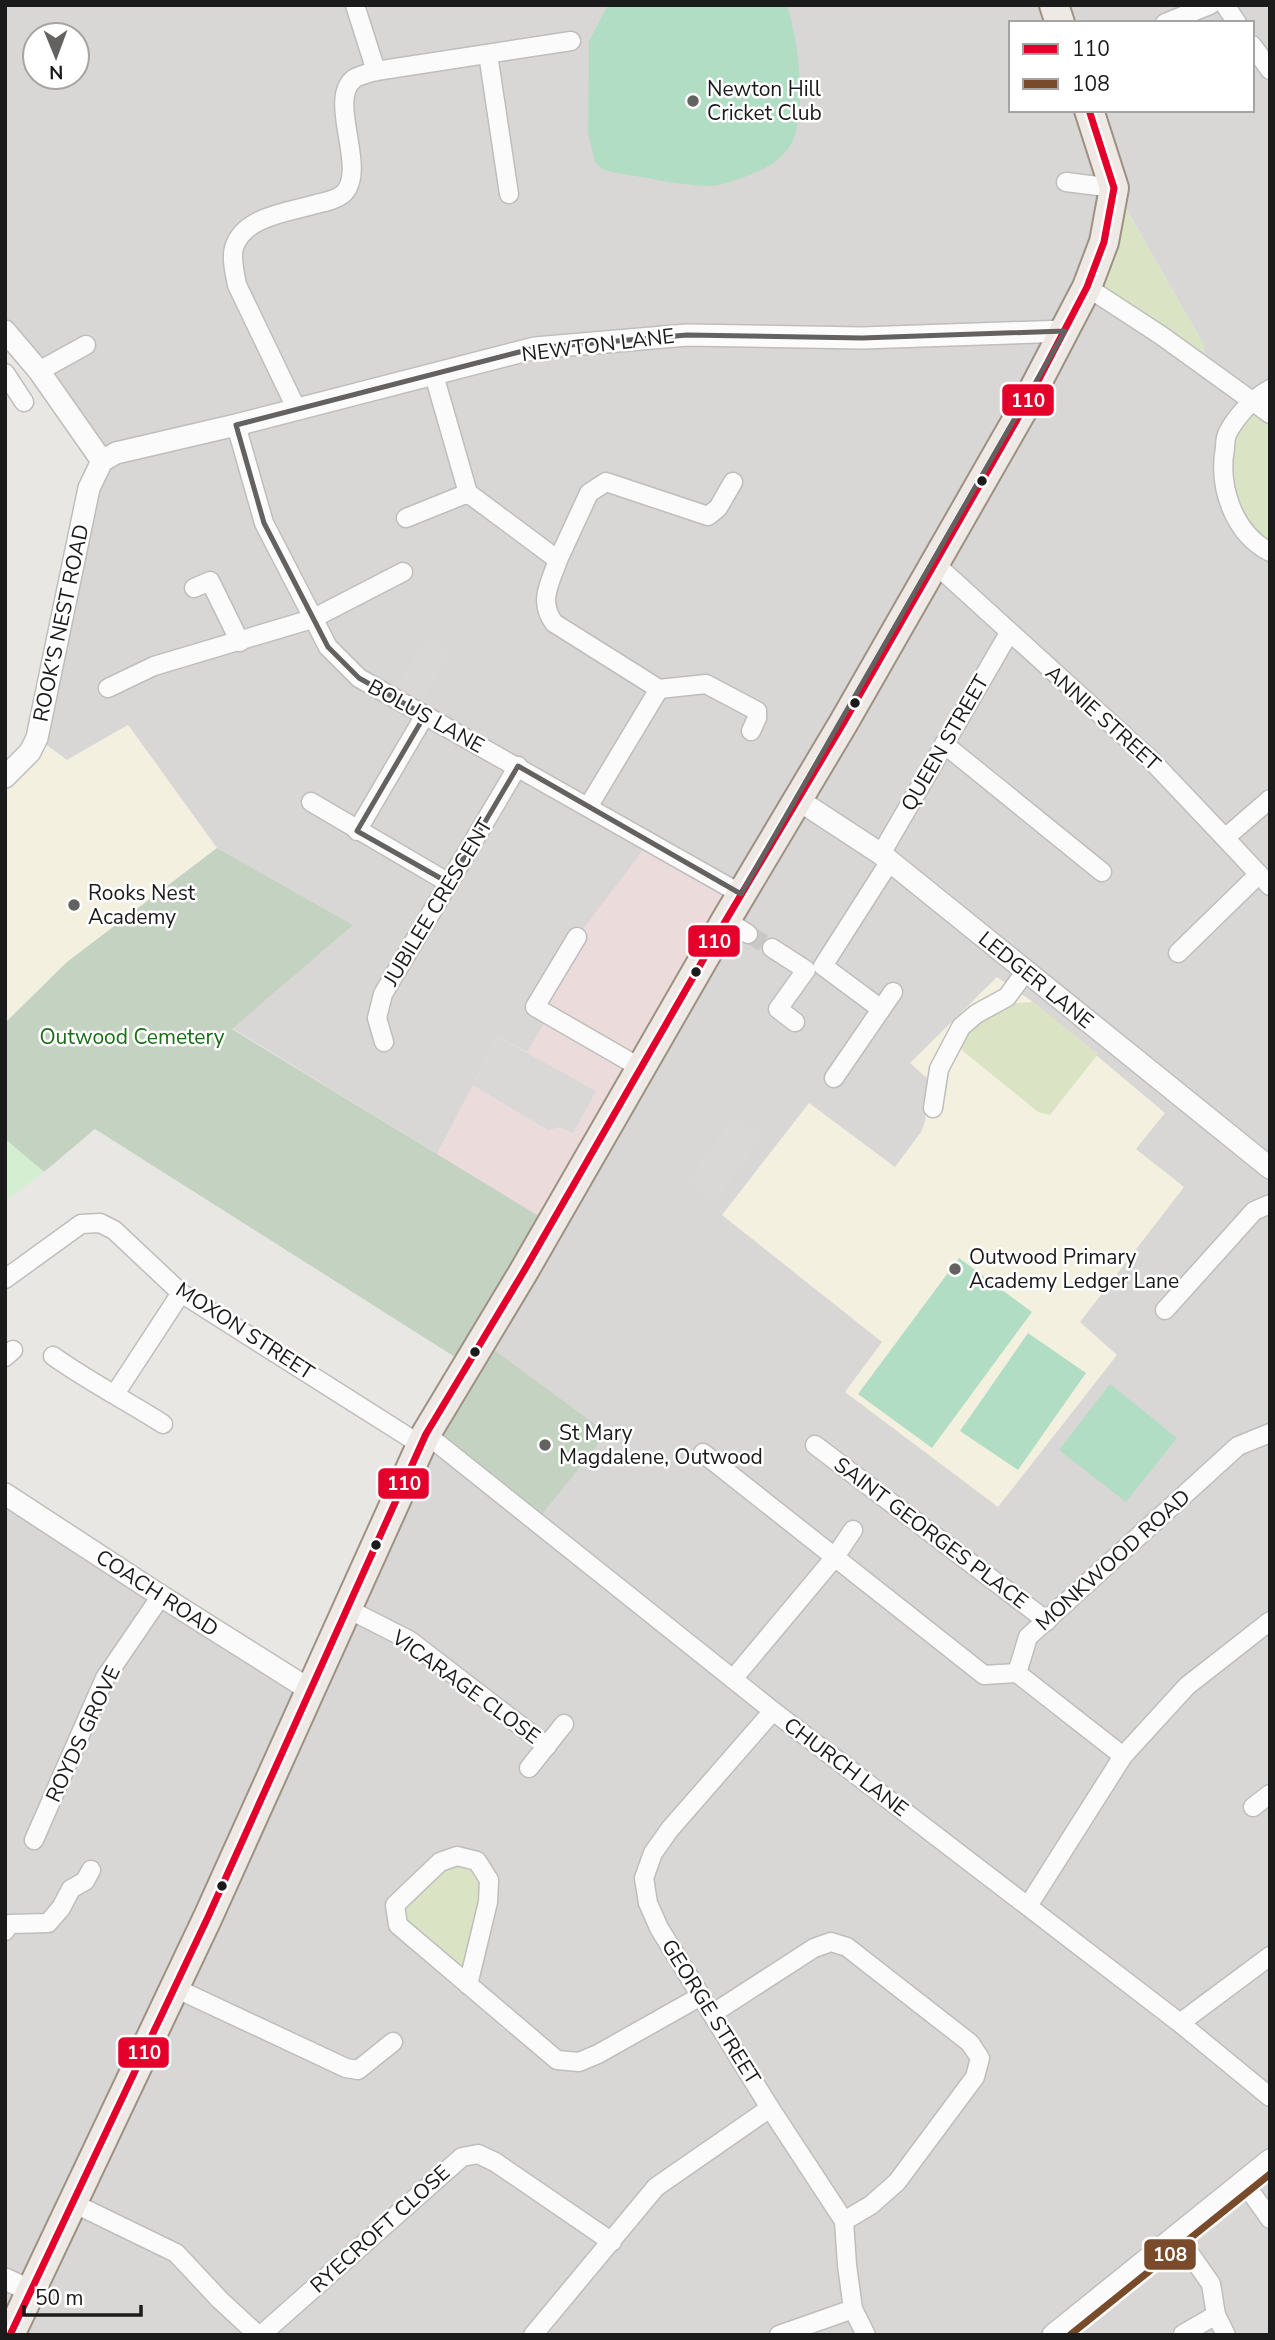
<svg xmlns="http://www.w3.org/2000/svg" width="1275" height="2340" font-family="'Nunito Sans',sans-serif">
  <rect width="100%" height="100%" fill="#e9e7e4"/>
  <path fill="#d8d7d5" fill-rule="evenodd" d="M5 5H1270V2335H5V1494L310 1690 481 1341 550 1015 527 1052 498 1037 437 1154 232 1028 352 925 217 848 128 725 67 760 37 738 102 461 5 331ZM1011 23H1252V110H1011ZM35 35H77V77H35ZM1115 189 1204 345 1205 366Z"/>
  <polygon fill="#ebdbdb" points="649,842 741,894 550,1223 437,1154 498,1037 527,1052 549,1016 535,1007 577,937"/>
  <g fill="#f3f0df">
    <polygon points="128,725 217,848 67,962 5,1023 5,777 37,738 67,760"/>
    <polygon points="997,977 1033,1002 1165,1113 1136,1149 1184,1187 1080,1322 1117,1355 998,1507 845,1392 882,1342 722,1215 809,1103 895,1167 921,1132 925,1122 929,1080 910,1063"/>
  </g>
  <g fill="#dae4c5">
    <polygon points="1114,188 1204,345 1205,366 1087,287"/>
    <polygon points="1252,400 1270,414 1270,552 1226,496 1227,433"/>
    <polygon points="1007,997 1017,1003 1033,1002 1098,1054 1050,1115 1038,1112 952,1042"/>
    <polygon points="457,1856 489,1880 468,1985 398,1925 395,1905"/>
  </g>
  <polygon fill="#c4d3c1" points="217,848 353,925 232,1029 550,1223 482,1341 607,1433 536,1522 426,1434 466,1364 95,1129 44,1172 5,1139 5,1023 67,962"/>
  <polygon fill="#d4eed1" points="5,1139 44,1172 5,1201"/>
  <g fill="#b2ddc5">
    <path d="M608 5H787C798 39 809 114 790 146 780 161 764 170 747 176 734 181 720 186 706 186 676 185 646 177 616 173L602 169 595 162 588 133 589 41Z"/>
    <polygon points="959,1258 1032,1312 932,1448 858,1394"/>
    <polygon points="1028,1333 1086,1373 1018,1470 960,1431"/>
    <polygon points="1110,1384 1177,1438 1126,1502 1059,1450"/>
  </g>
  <g fill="#d9d8d7">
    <polygon points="427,637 452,652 420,703 396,687"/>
    <polygon points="498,1037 596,1091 573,1133 560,1127 548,1130 473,1085"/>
    <polygon points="735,1115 764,1137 714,1203 685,1183"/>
  </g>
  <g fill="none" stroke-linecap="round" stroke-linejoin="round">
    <polyline stroke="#cac8c6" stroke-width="18" stroke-dasharray="18 9" stroke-linecap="butt" points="748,934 772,948"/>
    <defs>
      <g id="minor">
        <polyline points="355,5 376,71"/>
        <polyline points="1225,5 1237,23"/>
        <polyline points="1165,23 1210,5"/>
        <polyline points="1252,45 1270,70"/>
        <polyline points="488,54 509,194"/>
        <polyline points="1066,182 1114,188"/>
        <polyline points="1087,287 1162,336 1270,414"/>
        <polyline points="39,371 86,345"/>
        <polyline points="5,373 24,402"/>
        <polyline points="434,375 468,493"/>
        <path d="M1270 389C1253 399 1238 414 1228 432 1226 436 1225 443 1225 448 1218 486 1233 533 1270 552"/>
        <path d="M297 410 237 285C235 274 231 259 234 248 243 216 290 212 316 204 325 202 339 199 345 192 367 166 326 98 355 78 361 75 369 73 376 71L571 41"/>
        <polyline points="236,425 264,523 328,647 359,678 741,894"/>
        <path d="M406 518 468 493 558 560C550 583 538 601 554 623L659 689 706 684 757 711V718L751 731"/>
        <polyline points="558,560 589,493 606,482 708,516 718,508 733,482"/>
        <polyline points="933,562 1153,762 1225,838 1270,799"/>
        <polyline points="194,588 210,581 240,642"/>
        <polyline points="108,688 154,666 312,619 403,572"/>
        <polyline points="944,744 1102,872"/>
        <polyline points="311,802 449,883"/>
        <polyline points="588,807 659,689"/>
        <polyline points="357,831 425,715"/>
        <polyline points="1225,838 1270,886"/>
        <polyline points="881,854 1009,633"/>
        <polyline points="726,920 748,934"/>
        <polyline points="577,937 535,1007 639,1067"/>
        <polyline points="772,948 806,970 778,1009 795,1022"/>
        <polyline points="1178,953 1259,874"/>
        <polyline points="881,1009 823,966 890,861"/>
        <polyline points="384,1042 377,1018 383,994 518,766"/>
        <polyline points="834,1078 893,992"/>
        <polyline points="933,1108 939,1069 961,1027 976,1014 1007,997 1026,971"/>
        <polyline points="5,1279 81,1224 100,1223 114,1230 181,1293 421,1445"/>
        <polyline points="1165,1310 1254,1211 1270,1204"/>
        <path d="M53 1356C88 1381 127 1401 163 1424"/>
        <polyline points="5,1357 13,1350"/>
        <polyline points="115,1394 181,1293"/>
        <polyline points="426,1434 773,1711 1180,2023 1270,2097"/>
        <polyline points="815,1445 1047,1621"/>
        <polyline points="703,1453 984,1675 1017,1673"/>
        <polyline points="348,1609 409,1640 547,1746"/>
        <polyline points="1017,1673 1028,1637 1238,1446 1270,1433"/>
        <polyline points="1017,1673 1123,1756"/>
        <polyline points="733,1679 835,1557 853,1530"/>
        <polyline points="773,1711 670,1829 653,1853 644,1878 648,1903 659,1928 770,2108 844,2221 847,2265 853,2309 866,2335"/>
        <polyline points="529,1768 564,1724"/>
        <polyline points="1253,1807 1270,1794"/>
        <polyline points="34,1840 105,1678 161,1596"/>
        <polyline points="1028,1906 1123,1756 1187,1686 1270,1621"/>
        <polyline points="5,1931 10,1924 48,1923 61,1908 71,1889 85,1881 91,1870"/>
        <polyline points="468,1985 488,1902 489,1880 477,1861 457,1856 440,1862 395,1905 398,1925 557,2060 579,2062 598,2054 701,1996"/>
        <polyline points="173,1987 346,2068 358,2070 393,2042"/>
        <polyline points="712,2014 814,1948 831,1942 847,1947 970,2043 980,2058 975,2077 897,2182 871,2205 844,2221"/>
        <polyline points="1180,2023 1270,1956"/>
        <polyline points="1243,2181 1270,2219"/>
        <polyline points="73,2203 176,2253 220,2300 258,2335"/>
        <polyline points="1176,2234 1211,2284 1216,2315"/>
        <polyline points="1183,2334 1216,2315 1226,2335"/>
        <polyline points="261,2335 462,2157 478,2154 495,2162 612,2242"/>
        <polyline points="533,2335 656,2187 770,2108"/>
        <polyline points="779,2335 853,2309"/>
      </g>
      <g id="tertiary">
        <polyline points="5,331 39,371 102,461"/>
        <polyline points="5,777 30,752 37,738 89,488 102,461 116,453 236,425 535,348 687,335 862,338 1065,331"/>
        <polyline points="797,799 881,854 1270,1168"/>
        <polyline points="5,1494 161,1596 310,1690"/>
        <polyline points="5,2279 31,2291"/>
        <polyline points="1053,2335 1270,2160"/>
      </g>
      <g id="primary">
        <polyline points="1054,5 1060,23"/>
        <polyline points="10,2335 208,1917 426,1434 524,1271 726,920 844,722 1026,404 1087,287 1104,242 1114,188 1089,110"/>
      </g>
    </defs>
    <use href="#minor" stroke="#bfbebc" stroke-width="21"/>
    <use href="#tertiary" stroke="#bfbebc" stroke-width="24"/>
    <use href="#primary" stroke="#9d9183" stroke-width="32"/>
    <use href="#minor" stroke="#fcfbfb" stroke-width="18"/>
    <use href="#tertiary" stroke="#fcfbfb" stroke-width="21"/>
    <use href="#primary" stroke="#eee9e4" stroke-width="28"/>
    <defs>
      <polyline id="bus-1" points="10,2335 208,1917 426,1434 524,1271 726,920 844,722 1026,404 1087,287 1104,242 1114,188 1089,110"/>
      <polyline id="bus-2" points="1070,2335 1270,2174"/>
    </defs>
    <use href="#bus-1" stroke="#fff" stroke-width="12"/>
    <use href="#bus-2" stroke="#fff" stroke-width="12"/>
    <use href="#bus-1" stroke="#e4002b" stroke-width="7"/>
    <use href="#bus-2" stroke="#7a4b2a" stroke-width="7"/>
  </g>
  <path fill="none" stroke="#636261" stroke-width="5" stroke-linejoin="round" d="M1065 331 741 894 518 766 449 883 357 831 425 715 359 678 328 647 264 523 236 425 535 348 687 335 862 338Z"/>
  <g fill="#636261" stroke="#fff" stroke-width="2.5">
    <circle cx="693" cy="101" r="7"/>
    <circle cx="74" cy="905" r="7"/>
    <circle cx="955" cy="1269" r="7"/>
    <circle cx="545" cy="1445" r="7"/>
  </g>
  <g fill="#1b1b1b" stroke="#fff" stroke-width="2.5">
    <circle cx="982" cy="481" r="6"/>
    <circle cx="855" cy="703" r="6"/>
    <circle cx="696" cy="972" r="6"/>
    <circle cx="475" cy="1352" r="6"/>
    <circle cx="376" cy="1545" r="6"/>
    <circle cx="222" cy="1886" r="6"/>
  </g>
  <g text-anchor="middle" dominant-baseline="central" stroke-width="5" stroke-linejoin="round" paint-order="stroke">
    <g font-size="21" fill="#1b1b1b" stroke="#fff" text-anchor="start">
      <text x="707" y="89">Newton Hill<tspan x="707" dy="24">Cricket Club</tspan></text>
      <text x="88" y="893">Rooks Nest<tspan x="88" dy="24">Academy</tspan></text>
      <text x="969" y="1257">Outwood Primary<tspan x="969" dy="24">Academy Ledger Lane</tspan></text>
      <text x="559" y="1433">St Mary<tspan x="559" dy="24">Magdalene, Outwood</tspan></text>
    </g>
    <g font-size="21" fill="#1b1b1b" stroke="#fff">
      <text transform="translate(598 345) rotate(-7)">NEWTON LANE</text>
      <text transform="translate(61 623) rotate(-78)">ROOK'S NEST ROAD</text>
      <text transform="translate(426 716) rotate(29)">BOLUS LANE</text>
      <text transform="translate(1103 718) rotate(42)">ANNIE STREET</text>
      <text transform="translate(945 743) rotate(-60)">QUEEN STREET</text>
      <text transform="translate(438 902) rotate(-59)">JUBILEE CRESCENT</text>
      <text transform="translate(1036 980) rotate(39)">LEDGER LANE</text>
      <text transform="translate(245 1331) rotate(33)">MOXON STREET</text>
      <text transform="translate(931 1533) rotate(37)">SAINT GEORGES PLACE</text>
      <text transform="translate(1113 1560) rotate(-42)">MONKWOOD ROAD</text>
      <text transform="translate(157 1593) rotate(33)">COACH ROAD</text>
      <text transform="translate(466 1687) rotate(36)">VICARAGE CLOSE</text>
      <text transform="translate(83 1734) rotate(-65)">ROYDS GROVE</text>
      <text transform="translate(846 1767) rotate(37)">CHURCH LANE</text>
      <text transform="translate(711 2012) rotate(58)">GEORGE STREET</text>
      <text transform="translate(380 2229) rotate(-42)">RYECROFT CLOSE</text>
    </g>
    <g font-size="21" fill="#186e14" stroke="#fff">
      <text x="132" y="1037">Outwood Cemetery</text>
    </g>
  </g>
  <g stroke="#fff" stroke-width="2.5">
    <rect x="1001" y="383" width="54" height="34" rx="7" fill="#e4002b"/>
    <rect x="687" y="924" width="54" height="34" rx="7" fill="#e4002b"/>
    <rect x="377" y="1467" width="53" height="33" rx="7" fill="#e4002b"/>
    <rect x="117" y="2036" width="53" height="33" rx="7" fill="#e4002b"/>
    <rect x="1143" y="2238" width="54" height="33" rx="7" fill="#7a4b2a"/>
  </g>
  <g font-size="19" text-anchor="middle" font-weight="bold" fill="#fff">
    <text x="1028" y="407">110</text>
    <text x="714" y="948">110</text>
    <text x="404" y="1490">110</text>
    <text x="144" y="2059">110</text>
    <text x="1170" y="2261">108</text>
  </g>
  <rect width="1275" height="2340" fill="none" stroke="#1b1b1b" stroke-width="14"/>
  <rect x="1009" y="21" width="245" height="91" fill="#ffffff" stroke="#a4a4a4" stroke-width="2"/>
  <rect x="1023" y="44" width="35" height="10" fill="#e4002b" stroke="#a4a4a4" stroke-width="2"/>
  <text x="1072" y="56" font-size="21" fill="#1b1b1b">110</text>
  <rect x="1023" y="79" width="35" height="10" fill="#7a4b2a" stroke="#a4a4a4" stroke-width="2"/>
  <text x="1072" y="91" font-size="21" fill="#1b1b1b">108</text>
  <g transform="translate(56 56) rotate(179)"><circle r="33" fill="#ffffff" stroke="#a4a4a4" stroke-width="2"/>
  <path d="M0-5L12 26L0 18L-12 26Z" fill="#636261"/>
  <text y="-10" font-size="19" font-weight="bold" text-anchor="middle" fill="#1b1b1b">N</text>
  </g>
  <path d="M24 2305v10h117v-10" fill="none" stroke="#1b1b1b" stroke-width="3.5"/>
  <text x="35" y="2305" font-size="21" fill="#1b1b1b" stroke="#ffffff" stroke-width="5" paint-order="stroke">50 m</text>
</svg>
